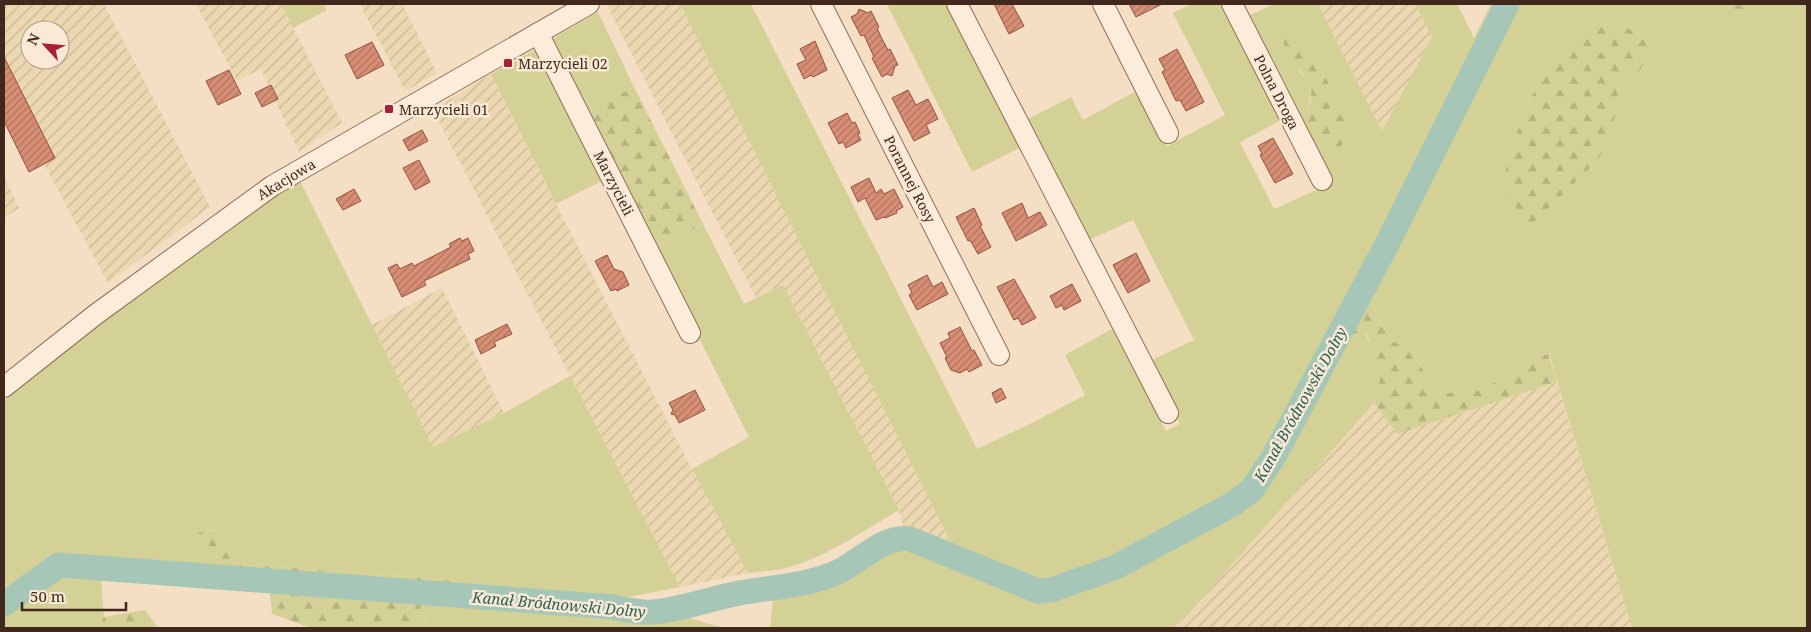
<svg xmlns="http://www.w3.org/2000/svg" width="1811" height="632" font-family="'Noto Serif',serif">
  <defs>
    <pattern id="farmland-furrows" width="10" height="10" patternUnits="userSpaceOnUse" patternTransform="scale(1.25)"><rect width="10" height="10" fill="#ebd8b0"/><path d="M-1 1l2-2M0 10L10 0M9 11l2-2" fill="none" stroke="#cbb997"/></pattern>
    <pattern id="forest-firs" width="22" height="20" patternUnits="userSpaceOnUse" patternTransform="scale(1.25)"><rect width="22" height="20" fill="#d4d196"/><path d="M5 1l3.5 6h-7zM16 11l3.5 6h-7z" fill="#b7b381"/></pattern>
    <pattern id="building-hatch" width="6" height="6" patternUnits="userSpaceOnUse" patternTransform="scale(1.25)"><rect width="6" height="6" fill="#d78e75"/><path d="M-1 1l2-2M0 6l6-6M5 7l2-2" fill="none" stroke="#b0745f"/></pattern>
  </defs>
  <rect width="100%" height="100%" fill="#f4dec4"/>
  <g fill="url(#farmland-furrows)" fill-rule="evenodd">
    <path d="M4 4H104L210 207 108 283 4 90ZM30 30H60V60H30Z"/>
    <polygon points="196,4 281,4 342,123 299,152 261,69 237,81"/>
    <polygon points="360,4 402,4 437,73 405,91"/>
    <polygon points="611,4 680,4 953,544 903,525 899,510 783,285 756,298 607,6"/>
    <polygon points="1318,4 1415,4 1432,37 1382,131"/>
    <polygon points="491,74 556,204 692,469 748,573 680,587 530,299 433,110"/>
    <polygon points="4,176 19,208 4,218"/>
    <polygon points="442,288 504,413 433,447 372,325"/>
    <polygon points="1557,382 1632,628 1173,628 1186,617 1374,403 1397,434"/>
  </g>
  <g fill="#d4d196" fill-rule="evenodd">
    <polygon points="281,4 323,4 327,10 293,28"/>
    <path d="M680 4H751L977 449 1034 422 1085 395 1065 355 1112 329 1166 431 1180 424 1148 362 1194 340 1133 220 1087 241 1026 120 1071 97 1083 120 1138 90 1167 146 1225 115 1173 13 1192 4H1226L1285 118 1240 142 1274 209 1332 183 1316 150 1343 108 1308 47 1297 35H1285L1299 71 1309 83 1311 91 1305 121V129L1248 16 1274 4H1318L1382 131 1432 37 1415 4H1457L1474 38 1491 4H1726L1728 11 1755 8 1754 4H1807V628H1632L1549 354 1522 362 1483 390 1436 394 1411 349 1394 342 1380 322 1373 305 1376 288 1349 334 1365 331 1375 358 1380 378 1374 403 1186 617 1173 628H770L773 600 823 591 905 546 903 525 952 544ZM1603 24 1627 27 1653 45 1620 77 1614 122 1506 166 1526 105 1551 66Z"/>
    <polygon points="887,4 948,4 1021,147 972,172"/>
    <polygon points="598,12 634,87 584,112 549,41"/>
    <polygon points="540,47 607,178 556,204 491,74"/>
    <path d="M300 181 433 447 504 413 570 376 680 587 628 597 502 587 416 577 233 564 215 529 207 530 205 563 76 574 101 577 104 617 97 628H4V401C50 361 98 324 147 288 197 251 247 215 300 181Z"/>
    <path d="M703 224 744 304 783 285 899 510C863 531 827 557 786 568 774 571 760 571 748 573L692 469 749 437 654 249Z"/>
    <polygon points="417,598 602,616 679,615 724,628 428,628"/>
  </g>
  <g fill="url(#forest-firs)">
    <polygon points="1726,4 1754,4 1755,8 1746,15 1728,11"/>
    <polygon points="1603,24 1627,27 1654,45 1636,77 1620,77 1614,122 1598,160 1531,225 1509,200 1506,166 1526,105 1551,66 1580,34"/>
    <path d="M1290 33 1297 35 1308 47 1343 108 1346 121V134L1341 147 1330 151 1316 150C1312 143 1307 136 1305 129 1302 115 1315 100 1310 86 1304 71 1278 52 1285 35Z"/>
    <polygon points="634,87 703,224 654,249 584,112"/>
    <polygon points="1376,286 1373,305 1380,322 1394,342 1411,349 1436,394 1483,390 1522,362 1548,354 1557,382 1397,434 1374,403 1380,378 1375,358 1366,331 1349,335"/>
    <polygon points="215,529 233,564 416,577 502,587 596,595 602,616 418,598 428,628 311,628 272,614 270,590 76,575 77,555 205,563 198,533"/>
    <polygon points="145,610 158,628 97,628 104,617"/>
  </g>
  <g fill="none" stroke-linecap="round" stroke-linejoin="round">
    <path stroke="#a6c7b8" stroke-width="25" d="M4 604 59 565 614 607C627 610 639 613 652 612 675 611 707 600 730 595 766 587 805 587 838 572 861 561 883 535 910 539L1038 591 1051 590 1114 568 1231 505 1252 490 1273 458 1385 248 1507 4"/>
  </g>
  <g fill="url(#building-hatch)" stroke="#944f3a">
    <polygon points="994,4 1012,4 1024,26 1009,34"/>
    <polygon points="1129,4 1162,4 1136,17"/>
    <polygon points="859,9 868,13 871,11 879,27 877,28 882,39 888,50 890,49 898,65 895,66 892,76 887,74 882,77 872,58 874,57 864,35 861,36 851,17 857,14"/>
    <polygon points="815,41 827,70 813,77 811,75 804,79 797,64 806,60 800,49"/>
    <polygon points="372,42 384,65 357,79 345,55"/>
    <polygon points="1177,49 1204,102 1186,111 1180,100 1176,101 1162,72 1165,70 1159,59"/>
    <polygon points="4,57 55,158 29,172 4,121"/>
    <polygon points="229,70 241,94 218,105 206,81"/>
    <polygon points="271,85 278,99 262,107 255,93"/>
    <polygon points="908,90 916,105 928,99 938,119 926,125 930,133 914,141 892,98"/>
    <polygon points="847,113 852,123 855,122 860,133 858,135 861,140 846,148 843,142 839,144 828,123"/>
    <polygon points="422,130 428,141 409,151 403,140"/>
    <polygon points="1273,138 1293,174 1275,183 1260,155 1262,154 1258,146"/>
    <polygon points="419,160 430,182 415,190 403,168"/>
    <polygon points="869,178 876,193 881,189 884,194 894,189 903,207 896,211 897,213 885,218 884,217 876,220 865,198 858,202 851,187"/>
    <polygon points="354,189 361,201 343,210 336,199"/>
    <polygon points="1022,203 1028,218 1040,212 1047,225 1016,241 1002,213"/>
    <polygon points="974,208 982,225 980,226 991,247 978,254 970,240 968,241 956,217"/>
    <polygon points="460,238 462,241 468,238 474,251 468,254 470,259 424,281 426,285 402,297 388,268 397,264 400,269 412,263 414,266 451,247 449,244"/>
    <polygon points="1136,253 1150,281 1128,293 1113,265"/>
    <polygon points="607,255 614,269 623,272 629,285 617,291 616,289 611,291 595,261"/>
    <polygon points="927,275 933,287 942,282 948,294 917,310 909,295 912,293 908,285"/>
    <polygon points="1014,279 1036,318 1022,325 1018,318 1014,320 997,287"/>
    <polygon points="1072,284 1081,301 1064,310 1062,305 1056,308 1050,296"/>
    <polygon points="507,324 512,334 494,342 496,346 481,354 475,340"/>
    <polygon points="960,327 972,351 974,350 982,365 969,372 967,369 960,373 951,370 945,358 947,357 940,343 950,338 948,333"/>
    <polygon points="1001,388 1006,398 996,403 992,393"/>
    <polygon points="695,390 705,410 679,423 675,415 671,414 673,410 669,403"/>
  </g>
  <g fill="none" stroke-linecap="round" stroke-linejoin="round">
    <defs>
      <g id="minor">
        <polyline points="821,4 999,355"/>
        <polyline points="957,4 1168,413"/>
        <polyline points="1103,4 1168,133"/>
        <polyline points="1232,4 1322,180"/>
        <polyline points="538,33 690,333"/>
        <polyline points="4,387 95,315 272,186 589,4"/>
      </g>
    </defs>
    <use href="#minor" stroke="#926d57" stroke-width="22"/>
    <use href="#minor" stroke="#fdecd9" stroke-width="20"/>
  </g>
  <g fill="#a91f36" stroke="#fae9d5" stroke-width="2">
    <rect x="503" y="58" width="10" height="10" rx="2.5"/>
    <rect x="384" y="104" width="10" height="10" rx="2.5"/>
  </g>
  <g text-anchor="middle" dominant-baseline="central" stroke-width="5" stroke-linejoin="round" paint-order="stroke">
    <g font-size="14" fill="#40281d" stroke="#fae9d5" text-anchor="start">
      <text x="518" y="63">Marzycieli 02</text>
      <text x="399" y="109">Marzycieli 01</text>
    </g>
    <g font-size="14" fill="#40281d" stroke="#fae9d5">
      <text transform="translate(1277 92) rotate(63)">Polna Droga</text>
      <text transform="translate(286 179) rotate(-31)">Akacjowa</text>
      <text transform="translate(910 179) rotate(63)">Porannej Rosy</text>
      <text transform="translate(614 183) rotate(63)">Marzycieli</text>
    </g>
    <g font-size="15" font-style="italic" fill="#2a6155" stroke="#fae9d5">
      <text transform="translate(1300 404) rotate(-61)">Kanał Bródnowski Dolny</text>
      <text transform="translate(559 604) rotate(5)">Kanał Bródnowski Dolny</text>
    </g>
  </g>
  <rect width="1811" height="632" fill="none" stroke="#40281d" stroke-width="10"/>
  <g transform="translate(45 45) rotate(296)"><circle r="24" fill="#fae9d5" stroke="#b09c8b"/>
  <path d="M0-4L9 19L0 12L-9 19Z" fill="#a91f36"/>
  <text y="-8" font-size="14" font-weight="bold" text-anchor="middle" fill="#40281d">N</text>
  </g>
  <path d="M22 602v8h104v-8" fill="none" stroke="#40281d" stroke-width="2.5"/>
  <text x="30" y="602" font-size="15" fill="#40281d" stroke="#fae9d5" stroke-width="4" paint-order="stroke">50 m</text>
</svg>
